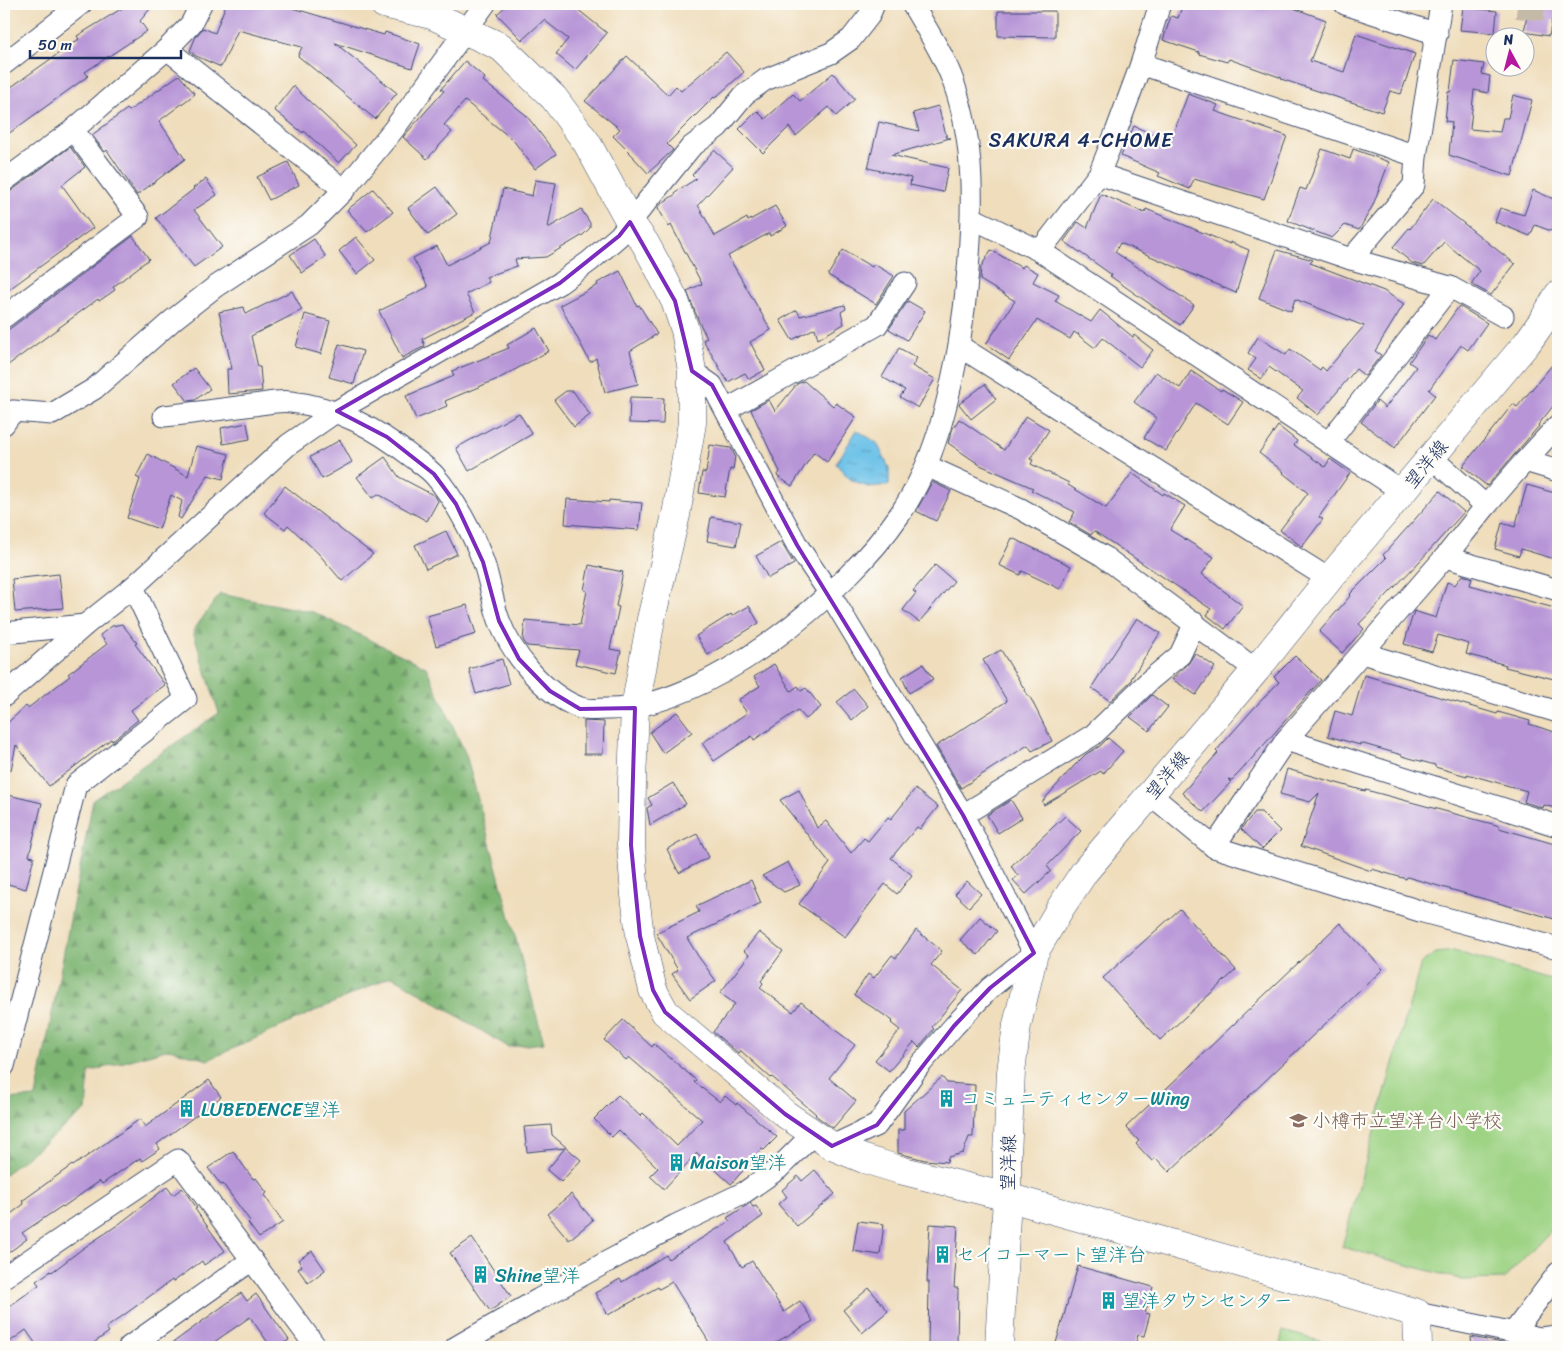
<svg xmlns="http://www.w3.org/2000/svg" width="1562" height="1351" font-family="Sriracha,'Klee One',sans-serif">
  <defs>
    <pattern id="forest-firs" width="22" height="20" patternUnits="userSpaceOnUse" patternTransform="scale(1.25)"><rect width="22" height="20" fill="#7eb572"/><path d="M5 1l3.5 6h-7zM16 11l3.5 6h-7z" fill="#669461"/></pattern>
    <pattern id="water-ripples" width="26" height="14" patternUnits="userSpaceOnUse" patternTransform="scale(1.25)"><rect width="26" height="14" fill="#6bc1e8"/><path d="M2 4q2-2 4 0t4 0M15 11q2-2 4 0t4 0" fill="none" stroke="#579dbf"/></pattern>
  </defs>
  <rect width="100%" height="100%" fill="#fdfcf7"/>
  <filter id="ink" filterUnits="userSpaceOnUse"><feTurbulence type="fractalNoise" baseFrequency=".02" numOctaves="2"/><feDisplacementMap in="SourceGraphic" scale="10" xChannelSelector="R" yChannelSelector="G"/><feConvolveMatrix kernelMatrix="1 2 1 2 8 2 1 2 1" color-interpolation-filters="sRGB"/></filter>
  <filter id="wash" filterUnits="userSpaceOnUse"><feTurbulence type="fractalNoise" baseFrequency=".0096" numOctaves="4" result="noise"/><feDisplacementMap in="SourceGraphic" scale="20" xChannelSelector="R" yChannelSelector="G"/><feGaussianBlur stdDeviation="1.12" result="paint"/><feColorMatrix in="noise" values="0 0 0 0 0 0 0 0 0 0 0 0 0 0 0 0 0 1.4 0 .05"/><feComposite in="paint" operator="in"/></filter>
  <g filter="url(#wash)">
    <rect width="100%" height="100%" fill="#efddbb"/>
    <polygon fill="url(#forest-firs)" stroke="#4c7268" points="220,594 313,612 426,667 466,755 544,1043 508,1047 392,976 208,1060 169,1049 89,1072 86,1110 4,1175 4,1099 36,1097 93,800 219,713 193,631"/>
    <g fill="#9ed384" stroke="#5c8171">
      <polygon points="1454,951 1558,982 1558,1222 1504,1279 1463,1280 1342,1247 1421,963 1436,953"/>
      <polygon points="1283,1331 1342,1347 1279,1347"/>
    </g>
    <polygon fill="url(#water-ripples)" stroke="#4378a3" points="857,430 877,443 889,468 889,485 868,487 850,479 836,464"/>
    <g id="blocks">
      <g fill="#b795d7">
        <polygon points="129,4 154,4 140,21 147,31 85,72 88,76 4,137 4,92 79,39 77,36"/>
        <polygon points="226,4 293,4 292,8 384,35 385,32 420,44 412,68 335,43 397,93 375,119 298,56 302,47 279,41 277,39 276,40 238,30 221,67 196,56 190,51 196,36 203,28 215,33"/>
        <polygon points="508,4 571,4 607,33 575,70 556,54 568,39 544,20 522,40 497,14"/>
        <polygon points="1183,4 1282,4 1326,20 1310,61 1344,72 1356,34 1415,54 1401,94 1390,91 1382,112 1281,79 1282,78 1229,59 1227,62 1199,54 1199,52 1163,40 1171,16 1178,18"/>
        <polygon points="1529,4 1558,4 1558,22 1552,20 1549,36 1524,32"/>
        <polygon points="1463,7 1497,11 1495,33 1460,30"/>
        <polygon points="998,11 1055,11 1055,37 998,36"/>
        <polygon points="726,52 744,72 715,98 714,97 667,144 673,150 648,173 634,158 634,157 613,136 620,129 585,101 627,56 668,95 676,86 681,91"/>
        <polygon points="1454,60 1484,64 1482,74 1490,76 1488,93 1474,90 1470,129 1500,132 1503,118 1508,118 1513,95 1532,100 1512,176 1449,155 1452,122 1445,121 1448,92 1450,92"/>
        <polygon points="465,61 485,78 483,81 526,115 556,154 535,169 513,140 465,101 444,125 452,132 427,159 403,137 444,91 441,89"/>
        <polygon points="833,73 855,99 836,116 829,107 796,136 789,127 763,153 739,129 757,111 765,119 793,94 800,101"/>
        <polygon points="179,75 195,94 159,121 185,159 137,195 107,150 105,152 92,135 127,109 129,111"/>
        <polygon points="293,86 356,145 339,163 304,131 303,133 274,110"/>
        <polygon points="1188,94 1218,105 1215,111 1287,136 1264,199 1194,179 1190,189 1158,176 1160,173 1121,156 1134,126 1170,142"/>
        <polygon points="938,106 947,138 950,138 891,155 948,168 943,192 910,185 911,178 868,168 879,122 919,131 913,113"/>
        <polygon points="70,147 85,167 62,185 93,228 4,293 4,193 11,191"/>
        <polygon points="1322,149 1350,159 1353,149 1389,162 1373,205 1359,230 1345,225 1332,238 1288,221 1300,188 1306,190"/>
        <polygon points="714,150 733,167 698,205 715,236 747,218 748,221 775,206 787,226 770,236 769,233 728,256 771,330 750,342 765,370 749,379 745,373 728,382 703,340 707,338 699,322 687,291 702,284 671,225 669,227 658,208 662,203 676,194 675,192 696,179 692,175"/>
        <polygon points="288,162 299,185 269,200 257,177"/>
        <polygon points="206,179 217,195 194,210 222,247 194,267 156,218 194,189 193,188"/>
        <polygon points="535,180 556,183 548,228 581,209 590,223 590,228 583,235 546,257 515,259 517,266 486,277 489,282 466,294 475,312 422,339 425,346 402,358 379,311 428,287 413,258 437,246 447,265 491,242 503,189 532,196"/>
        <polygon points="437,187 457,214 428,235 408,208"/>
        <polygon points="373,189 393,212 367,232 347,210"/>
        <polygon points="1533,190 1558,201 1558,213 1551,231 1535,225 1530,236 1495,222 1500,208 1524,215"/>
        <polygon points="1101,194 1145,213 1146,209 1230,244 1230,242 1249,250 1236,293 1120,243 1115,252 1194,305 1180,325 1110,276 1112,275 1064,241 1078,222 1087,228"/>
        <polygon points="1433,199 1515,264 1491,295 1471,284 1480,271 1444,242 1423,266 1412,263 1393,247 1409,228 1410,229"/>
        <polygon points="133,236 149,259 113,287 115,290 99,301 98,299 4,368 4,333"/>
        <polygon points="356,237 375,260 357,274 339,251"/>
        <polygon points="314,239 326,257 302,273 290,255"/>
        <polygon points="843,250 872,267 874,264 894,276 876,304 828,275"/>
        <polygon points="991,250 1022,268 1024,265 1038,273 1033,282 1059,295 1055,301 1091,322 1100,310 1133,337 1134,335 1153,350 1140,367 1103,338 1095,348 1078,335 1079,334 1077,334 1074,332 1070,339 1037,320 1009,360 986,344 1015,301 980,280 981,267"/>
        <polygon points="1277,250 1313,260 1310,263 1384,291 1404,304 1375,351 1381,355 1365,376 1356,369 1318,415 1297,398 1303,391 1269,367 1262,379 1248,370 1256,359 1248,353 1258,337 1286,355 1290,349 1320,370 1322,367 1326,371 1364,326 1295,299 1291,311 1259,298"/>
        <polygon points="620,271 637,306 639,305 657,334 630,351 638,384 605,392 596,358 590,362 560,305 598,285 597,283"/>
        <polygon points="292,291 302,310 251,336 258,367 260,367 262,391 228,394 227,369 232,369 219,312 244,307 246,314"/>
        <polygon points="908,301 925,311 907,340 889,329"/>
        <polygon points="845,305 846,309 841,312 844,324 818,339 815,328 792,340 780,320 797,310 800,316"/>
        <polygon points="1459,306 1487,323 1468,350 1461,345 1429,390 1435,395 1395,448 1361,422 1377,401 1385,408 1416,367 1409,362 1427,337 1428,335 1435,340"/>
        <polygon points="305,314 330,321 321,354 296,347"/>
        <polygon points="536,328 549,351 500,378 445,401 447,406 416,419 406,396 454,376 452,371 509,348 507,345"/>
        <polygon points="339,344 363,351 354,384 329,377"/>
        <polygon points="899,348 917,358 912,366 935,379 918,408 900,397 905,390 882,377"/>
        <polygon points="1558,358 1558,400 1538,425 1539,426 1487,486 1463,466 1513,404 1517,407"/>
        <polygon points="194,368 210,389 195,400 188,401 174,383"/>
        <polygon points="1191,371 1221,391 1222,389 1243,402 1228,424 1196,403 1166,451 1144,438 1156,418 1134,402 1156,372 1180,388"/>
        <polygon points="804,381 833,406 836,403 856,417 827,462 814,452 792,486 777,476 780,472 751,410 769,400 775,411 797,384"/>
        <polygon points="985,384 996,399 971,419 959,404"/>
        <polygon points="566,391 573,391 590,415 574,427 554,400"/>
        <polygon points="630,397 664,398 663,424 629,423"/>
        <polygon points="519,413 532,434 469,471 456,448"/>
        <polygon points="1026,416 1049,430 1030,459 1033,460 1031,464 1069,483 1068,485 1106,508 1132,473 1163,495 1164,493 1185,506 1170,530 1214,557 1202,574 1243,606 1225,629 1207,615 1211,609 1094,531 1091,535 1069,522 1075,512 1031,490 1033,488 980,465 948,443 953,428 959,419 1004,450"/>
        <polygon points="247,423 250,439 223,444 221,428"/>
        <polygon points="1278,426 1297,441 1294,445 1325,467 1330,459 1350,473 1319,517 1323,519 1302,547 1280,530 1308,493 1283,473 1284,472 1259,453"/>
        <polygon points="340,440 352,462 322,479 310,457"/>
        <polygon points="710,445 731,448 735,456 733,470 730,469 725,497 699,493 702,472 706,473"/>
        <polygon points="196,446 229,454 223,479 208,475 181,519 178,517 182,501 171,495 159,529 127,518 140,479 136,477 148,454 188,476"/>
        <polygon points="385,457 399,477 435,496 438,501 427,521 378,494 373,498 357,477"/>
        <polygon points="932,482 951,491 936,521 916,511"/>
        <polygon points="1527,485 1558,494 1558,560 1521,549 1519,556 1495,549 1502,523 1515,527"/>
        <polygon points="285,486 353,539 373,554 342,581 318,553 288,525 285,529 264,513"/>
        <polygon points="1440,491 1464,512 1420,561 1359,624 1364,629 1342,653 1319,632 1351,595 1350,594 1386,558 1383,555"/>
        <polygon points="567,499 609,502 609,500 642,503 639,530 565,524"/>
        <polygon points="711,517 741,522 736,546 707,541"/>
        <polygon points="446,531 457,554 426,569 415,545"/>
        <polygon points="1012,538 1071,566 1060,589 1022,571 1020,575 999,565"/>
        <polygon points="781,542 794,564 768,578 756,556"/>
        <polygon points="589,565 623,572 616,606 619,607 610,649 621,651 616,673 575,664 579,650 527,646 523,640 525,620 580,625 587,591 584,590"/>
        <polygon points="935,565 954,581 919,622 903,610 916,593 913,591"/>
        <polygon points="59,574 63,608 15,612 12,579"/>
        <polygon points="1462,575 1472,578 1470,585 1558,609 1558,680 1505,667 1506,665 1466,654 1469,644 1438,635 1432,652 1404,644 1414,611 1436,618 1447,582 1455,585"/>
        <polygon points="467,605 476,634 436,646 427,616"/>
        <polygon points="749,606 759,623 708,655 696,636 731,614 732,616"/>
        <polygon points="1137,618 1160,633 1131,679 1132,680 1110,701 1092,688 1093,685"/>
        <polygon points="122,624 137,643 135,644 165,685 131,710 138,720 112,741 111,739 49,786 16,745 11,770 4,770 4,726 26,706 28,708 70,676 68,674 107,644 100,635 112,626"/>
        <polygon points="1001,650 1029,697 1030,697 1052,741 1032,751 1028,745 961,788 936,746 1007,701 983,660"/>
        <polygon points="1195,653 1215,667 1196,695 1172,679 1188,664"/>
        <polygon points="1295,656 1321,680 1240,772 1232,780 1228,779 1231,782 1203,812 1182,793 1218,753 1216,751 1254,708 1279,682 1274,677"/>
        <polygon points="502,659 509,684 476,694 469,669"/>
        <polygon points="774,664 791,691 798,686 801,691 806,688 821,707 806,719 798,710 754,740 752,736 714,761 702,743 747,713 738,700 760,686 754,677"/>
        <polygon points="923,664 933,679 909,693 902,677"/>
        <polygon points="1364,675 1497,714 1498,712 1530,721 1529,724 1558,733 1558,809 1544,805 1543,808 1524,802 1527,791 1467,774 1467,776 1435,767 1435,765 1402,756 1402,755 1360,743 1360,745 1328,736 1335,711 1352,716"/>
        <polygon points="854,689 868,706 852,720 837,702"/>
        <polygon points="1152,695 1168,707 1149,731 1130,717"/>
        <polygon points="677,712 692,732 663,753 650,733 650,732"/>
        <polygon points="584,721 604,722 603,754 584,754"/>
        <polygon points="1108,738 1123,751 1103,774 1101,771 1044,805 1042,802 1073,767 1086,754 1100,746"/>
        <polygon points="1287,769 1365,791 1366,790 1500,826 1499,828 1558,845 1558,920 1407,877 1406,879 1372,869 1371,871 1301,846 1319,793 1310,802 1280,794"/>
        <polygon points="673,783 686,804 650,825 647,808 652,805 648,798"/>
        <polygon points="915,789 938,807 920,829 917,827 891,858 912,875 897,894 885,884 845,937 799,904 830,863 780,800 799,790 817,828 826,821 851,853 864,838 868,841 888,817 891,819"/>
        <polygon points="4,794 42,803 29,856 34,857 26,889 4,883"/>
        <polygon points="1011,800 1022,818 998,833 987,815"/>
        <polygon points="1255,812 1261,812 1280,831 1262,849 1241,829"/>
        <polygon points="1065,816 1081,831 1047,866 1051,871 1026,894 1013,880 1018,876 1011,866"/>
        <polygon points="697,834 709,857 679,873 667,849"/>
        <polygon points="788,862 800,885 784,892 762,876"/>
        <polygon points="751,880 761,903 687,938 698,956 716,981 690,999 672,974 678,970 656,933 699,912 696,906"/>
        <polygon points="967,881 981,894 969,907 955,894"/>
        <polygon points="1180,909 1236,970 1160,1040 1103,978"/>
        <polygon points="980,917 997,931 978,955 960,940"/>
        <polygon points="1340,923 1383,969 1169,1172 1156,1158 1152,1161 1136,1144 1139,1141 1126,1127"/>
        <polygon points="916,930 942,951 931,965 962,990 932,1027 934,1029 919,1047 914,1042 889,1071 875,1060 900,1030 891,1023 893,1021 854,995 868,974 874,978 892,955 896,958"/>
        <polygon points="759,932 783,951 761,981 763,983 760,988 793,1012 801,1002 834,1029 855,1045 829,1078 856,1101 833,1128 819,1118 815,1115 816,1114 772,1077 771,1078 740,1050 738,1053 713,1032 735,1004 720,993 749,955 744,951"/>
        <polygon points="623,1020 652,1047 654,1044 696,1080 694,1082 720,1102 725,1096 736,1105 737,1103 777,1137 764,1150 762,1149 731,1184 697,1153 664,1189 650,1176 658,1168 619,1130 612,1137 594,1119 618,1095 640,1116 643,1113 677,1146 702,1120 629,1057 626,1060 604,1040"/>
        <polygon points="942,1077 947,1083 975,1085 973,1137 969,1137 963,1153 948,1157 947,1162 925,1160 898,1153 898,1130 904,1130 904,1111"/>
        <polygon points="209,1080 221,1097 157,1144 160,1149 142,1161 140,1158 102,1184 100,1181 63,1207 62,1206 22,1233 27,1239 4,1256 4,1219 24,1204 22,1201 72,1165 73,1166 140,1119 145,1127"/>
        <polygon points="551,1125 552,1135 581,1160 561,1182 547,1170 565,1148 527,1152 524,1127"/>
        <polygon points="233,1151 253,1179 256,1178 267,1193 264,1195 283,1222 259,1238 248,1223 250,1221 223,1184 221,1185 208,1168"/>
        <polygon points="815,1170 835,1194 797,1226 778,1204 787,1197 782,1190 798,1176 802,1181"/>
        <polygon points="167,1187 173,1195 182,1188 197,1208 195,1209 225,1251 204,1265 202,1261 173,1282 172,1280 106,1328 109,1332 88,1347 38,1347 26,1330 4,1346 4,1310 39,1285 36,1281 51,1271 52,1272 82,1249 119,1224"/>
        <polygon points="571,1194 593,1220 569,1240 547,1214"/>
        <polygon points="750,1203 753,1207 756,1206 763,1216 727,1242 742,1267 752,1261 784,1312 800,1301 813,1321 768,1347 712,1347 672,1282 659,1289 658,1287 608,1315 595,1293 620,1279 622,1282 666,1255 668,1259 730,1221 727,1218"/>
        <polygon points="858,1221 884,1224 880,1255 853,1251"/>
        <polygon points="930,1224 958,1226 954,1288 958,1288 957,1347 928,1347 929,1282 927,1282"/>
        <polygon points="472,1238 511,1296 490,1311 450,1253"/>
        <polygon points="312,1251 325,1270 308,1283 298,1269 302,1266 298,1260"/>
        <polygon points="1078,1266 1153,1287 1145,1313 1150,1314 1144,1336 1138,1335 1135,1347 1072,1347 1056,1343"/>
        <polygon points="869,1288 888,1311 862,1333 843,1310"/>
        <polygon points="241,1293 247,1301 256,1294 289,1340 278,1347 271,1347 250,1317 207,1347 167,1347"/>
        <polygon points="1471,1337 1518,1346 1518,1347 1472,1347"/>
      </g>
    </g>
  </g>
  <g filter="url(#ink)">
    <use href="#blocks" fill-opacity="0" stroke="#3b496c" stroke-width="1"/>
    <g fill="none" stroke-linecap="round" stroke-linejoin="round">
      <polyline stroke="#c5baa8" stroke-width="28" stroke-dasharray="28 14" stroke-linecap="butt" points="1517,4 1558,8"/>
      <defs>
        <g id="street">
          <polyline points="1345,4 1437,34"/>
          <polyline points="167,49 344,190"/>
          <polyline points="4,64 81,4"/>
          <polyline points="1141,64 1416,156"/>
          <polyline points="1099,174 1351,259 1450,287 1503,316"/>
          <polyline points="4,181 73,130 167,49 191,24 201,4"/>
          <polyline points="972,218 1040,251 1403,492"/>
          <polyline points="1040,251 1099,174 1116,132 1141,64 1160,4"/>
          <polyline points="1351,259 1414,185 1416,156 1441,4"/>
          <polyline points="4,317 138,217 73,130"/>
          <polyline points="959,346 1329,579"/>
          <polyline points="692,371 712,385 797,545 830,594 963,815 1034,953 990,988 954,1026 919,1066 877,1125 832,1146"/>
          <polyline points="726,410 877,325 905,283"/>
          <path d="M164 416C194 413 223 409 253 405 265 404 279 400 291 402 338 407 376 429 412 457 420 463 429 469 435 476 454 498 473 534 483 561 490 580 492 601 499 620 511 653 543 693 578 707 586 711 598 709 607 709 706 710 847 593 900 514 934 464 948 404 959 345 963 320 966 295 968 270 973 208 975 144 954 84 945 57 926 28 912 4"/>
          <polyline points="4,424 13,411 52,414 94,389 174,319 215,287 309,225 344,190 394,129 485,4"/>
          <polyline points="1329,442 1450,287"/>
          <polyline points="1431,457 1486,506"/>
          <polyline points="1525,461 1558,471"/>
          <polyline points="927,466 1021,509 1103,556 1256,670"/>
          <polyline points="1445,557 1558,590"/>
          <polyline points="4,633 85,625"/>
          <polyline points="1362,653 1558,712"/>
          <polyline points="4,696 85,625 133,587 288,445 337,411 560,283 590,261 619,236 691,147 718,127 744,95 765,80 831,53 851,39 869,16 874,4"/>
          <polyline points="1286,740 1558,826"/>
          <polyline points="1151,795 1214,847 1423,912 1558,948"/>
          <polyline points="963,815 1093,735 1150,680 1180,655 1195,623"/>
          <polyline points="1214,847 1286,740 1445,557 1486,506 1525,461 1558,425"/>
          <polyline points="4,1066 76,785 186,699 133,587"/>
          <polyline points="4,1277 178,1160 316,1347"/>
          <polyline points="1417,1313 1540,1338 1558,1336"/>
          <polyline points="1513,1333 1558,1273"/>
          <polyline points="129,1347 252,1260"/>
          <polyline points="456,1347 539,1299 603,1264 676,1225 745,1192 778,1169 814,1133"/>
        </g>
        <g id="secondary">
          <polyline points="384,4 432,15 501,47 554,98 587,143 630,222 645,243 658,267 675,301 685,330 692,371 692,423 676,515 651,619 635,708 632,781 631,845 635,895 640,936 653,990 665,1012 785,1114 832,1146 864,1159 900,1170 1007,1197 1417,1313 1418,1347"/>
          <polyline points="999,1347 1007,1197 1007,1155 1011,1072 1017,1025 1034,953 1061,907 1085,871 1256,670 1329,579 1527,343 1544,319 1558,295"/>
        </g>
      </defs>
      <use href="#street" stroke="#3b496c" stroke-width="23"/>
      <use href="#secondary" stroke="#3b496c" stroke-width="29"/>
      <use href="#street" stroke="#fff" stroke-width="21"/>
      <use href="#secondary" stroke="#fff" stroke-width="28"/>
    </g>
  </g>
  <path fill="none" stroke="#7b2cbf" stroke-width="4" stroke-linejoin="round" d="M630 222 675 301 692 371 712 385 797 545 963 815 1034 953 990 988 954 1026 877 1125 832 1146 785 1114 665 1012 653 990 640 936 631 845 635 708 580 709 550 691 519 659 499 621 483 562 456 504 434 474 387 437 337 411 560 283 619 236Z"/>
  <defs>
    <symbol id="building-bare" viewBox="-9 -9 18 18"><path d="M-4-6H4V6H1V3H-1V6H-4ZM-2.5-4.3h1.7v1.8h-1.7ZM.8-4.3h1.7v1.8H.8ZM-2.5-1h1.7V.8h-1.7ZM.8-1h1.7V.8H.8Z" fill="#0f9aa8" stroke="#fdfcf7" stroke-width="2.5" paint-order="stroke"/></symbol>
    <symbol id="school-bare" viewBox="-9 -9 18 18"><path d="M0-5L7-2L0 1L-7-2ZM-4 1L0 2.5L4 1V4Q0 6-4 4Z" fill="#8d6e63" stroke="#fdfcf7" stroke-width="2.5" paint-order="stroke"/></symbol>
  </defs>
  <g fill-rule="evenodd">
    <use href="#building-bare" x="934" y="1086" width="25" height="25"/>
    <use href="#building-bare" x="174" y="1096" width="25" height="25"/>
    <use href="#school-bare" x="1286" y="1108" width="25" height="25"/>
    <use href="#building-bare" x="664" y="1150" width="25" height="25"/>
    <use href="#building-bare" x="930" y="1242" width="25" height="25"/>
    <use href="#building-bare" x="468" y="1262" width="25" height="25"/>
    <use href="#building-bare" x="1096" y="1288" width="25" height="25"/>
  </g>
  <g text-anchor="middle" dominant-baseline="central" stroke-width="4.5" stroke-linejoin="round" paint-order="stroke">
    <g font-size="19" fill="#1b2f5e" stroke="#fdfcf7">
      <text transform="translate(1426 464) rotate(-50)">望洋線</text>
      <text transform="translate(1167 775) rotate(-50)">望洋線</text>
      <text transform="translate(1008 1163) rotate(-89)">望洋線</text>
    </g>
    <g font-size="19" fill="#0d838f" stroke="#fdfcf7" text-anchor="start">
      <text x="961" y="1098">コミュニティセンターWing</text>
      <text x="201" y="1109">LUBEDENCE望洋</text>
      <text x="690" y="1162">Maison望洋</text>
      <text x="956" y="1254">セイコーマート望洋台</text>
      <text x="495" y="1275">Shine望洋</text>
      <text x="1122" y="1300">望洋タウンセンター</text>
    </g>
    <g font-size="19" fill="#785e54" stroke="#fdfcf7" text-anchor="start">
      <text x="1312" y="1120">小樽市立望洋台小学校</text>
    </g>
    <g font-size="20" letter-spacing="1" fill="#1b2f5e" stroke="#fdfcf7">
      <text x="1081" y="140">SAKURA 4-CHOME</text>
    </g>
  </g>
  <rect width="1562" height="1351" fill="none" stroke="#fdfcf7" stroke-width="20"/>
  <g transform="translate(1510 52) rotate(353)"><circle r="24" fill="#fdfcf7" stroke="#a3aaba"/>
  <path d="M0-4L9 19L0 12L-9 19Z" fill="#b5179e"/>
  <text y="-8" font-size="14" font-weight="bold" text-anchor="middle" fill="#1b2f5e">N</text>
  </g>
  <path d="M30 50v8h151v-8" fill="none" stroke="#1b2f5e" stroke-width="2.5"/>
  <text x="38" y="50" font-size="15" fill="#1b2f5e" stroke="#fdfcf7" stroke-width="4" paint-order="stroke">50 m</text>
</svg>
